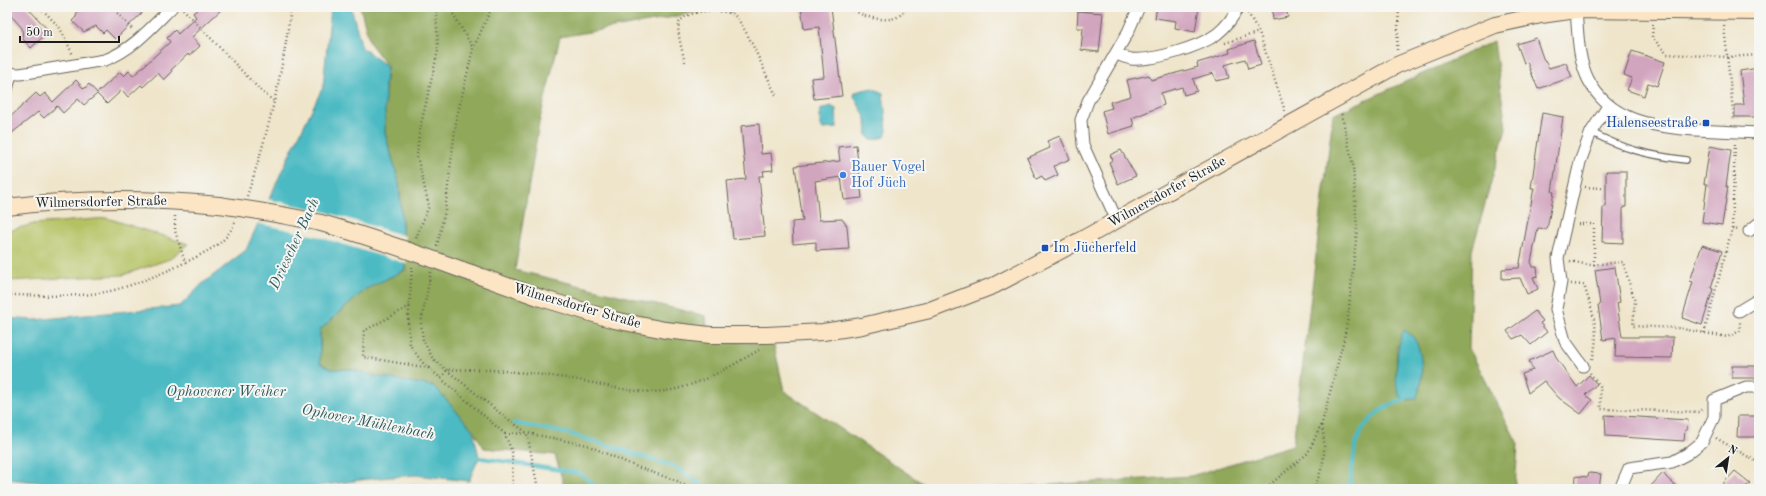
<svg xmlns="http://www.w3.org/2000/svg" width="1766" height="496" font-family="'Old Standard TT',serif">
  <rect width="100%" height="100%" fill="#f6f6f2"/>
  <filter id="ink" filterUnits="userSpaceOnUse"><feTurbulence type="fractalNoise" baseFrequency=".025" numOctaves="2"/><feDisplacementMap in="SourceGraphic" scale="8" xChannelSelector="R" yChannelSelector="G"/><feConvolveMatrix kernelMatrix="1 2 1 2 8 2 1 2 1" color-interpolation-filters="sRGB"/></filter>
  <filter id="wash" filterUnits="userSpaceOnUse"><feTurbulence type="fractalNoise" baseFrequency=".012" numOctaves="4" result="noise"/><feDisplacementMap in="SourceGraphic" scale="16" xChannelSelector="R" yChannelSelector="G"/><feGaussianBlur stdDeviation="0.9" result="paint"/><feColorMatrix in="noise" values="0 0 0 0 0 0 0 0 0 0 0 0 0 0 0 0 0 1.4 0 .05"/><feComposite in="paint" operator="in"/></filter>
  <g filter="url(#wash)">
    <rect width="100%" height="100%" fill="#efe5cb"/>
    <polygon fill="#b5c264" stroke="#686f40" points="107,218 188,244 170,259 123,275 7,281 7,231 34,224"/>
    <g fill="#90a85a" stroke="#56623b" fill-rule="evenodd">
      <polygon points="360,7 719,7 654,21 560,37 539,123 515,270 706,316 708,339 774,345 784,391 931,489 565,489 555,455 484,448 473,430 374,376 350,369 331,369 320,363 320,330 366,289 405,270 399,182 385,133 384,102 387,66 370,43"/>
      <path d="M1494 41 1506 128 1472 251 1469 348 1518 444 1515 489H984L1191 476 1293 445 1333 115ZM1397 346 1421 360V384L1396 377Z"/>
    </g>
    <g fill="#4cbac3" stroke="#346b70">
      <polygon points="331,7 351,7 362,48 387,66 385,83 385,133 399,182 405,270 366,289 320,330 320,363 331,369 350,369 374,376 434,386 473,430 479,457 469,481 416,475 368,479 296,489 111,489 7,479 7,318 34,320 180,306 202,284 246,250 286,162 323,87"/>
      <polygon points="872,88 883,93 887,131 885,137 871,140 867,136 866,119 854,96 855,92"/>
      <polygon points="831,106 836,109 837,128 823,129 820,126 820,110"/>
      <path d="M1404 330C1407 333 1411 335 1414 338 1424 354 1424 383 1416 399L1405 400C1403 398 1399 396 1398 393 1394 383 1397 338 1404 330Z"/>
    </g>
    <polygon fill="#efe5cb" points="267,199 323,211 405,236 407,264 316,236 256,223"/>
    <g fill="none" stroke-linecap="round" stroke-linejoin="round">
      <g stroke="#4cbac3" stroke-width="4">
        <polyline points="514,423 571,434 673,466 708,489"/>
        <polyline points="475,457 579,473 600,489"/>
        <polyline points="1349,489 1356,443 1362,429 1377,413 1391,404 1405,400"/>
      </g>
    </g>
    <g id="blocks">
      <g fill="#d2a5bf">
        <polygon points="7,7 27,7 49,31 31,48 23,39 22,28 7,11"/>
        <polygon points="78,7 148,7 115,39 106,30 103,33 96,26 84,32 72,21 76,17"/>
        <polygon points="200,7 224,7 192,37 200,46 189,56 188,54 171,70 172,72 164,80 158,73 143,87 141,85 128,97 122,90 107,104 97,94 84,105 78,99 63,113 57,106 44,118 38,112 7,137 7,120 36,93 40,97 45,93 53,102 76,80 84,89 89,84 97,93 120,72 124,76 129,71 133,76 170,42 167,38 175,30 178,34 196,17 193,13"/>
        <polygon points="801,7 831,7 842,96 814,99 811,78 824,77 819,27 804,29"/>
        <polygon points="1157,7 1199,7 1195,32 1175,28 1176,21 1155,18"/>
        <polygon points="1272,7 1286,7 1288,17 1273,20"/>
        <polygon points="1078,11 1103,13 1099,52 1081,50 1083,28 1077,28"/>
        <polygon points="1536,38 1543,58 1549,68 1566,63 1572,77 1538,89 1527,62 1524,63 1517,44"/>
        <polygon points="1254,41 1261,65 1248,69 1245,59 1225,65 1229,78 1216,81 1213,73 1193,79 1197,91 1184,95 1182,87 1161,93 1164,105 1132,118 1134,126 1108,134 1102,111 1112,108 1110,102 1131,96 1127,80 1149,75 1151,80 1198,67 1197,63 1230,53 1229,49"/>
        <polygon points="1632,51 1665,62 1657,86 1648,83 1644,96 1627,90 1632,78 1624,75"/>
        <polygon points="1759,68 1759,117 1735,117 1735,105 1744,105 1740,71"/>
        <polygon points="1542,113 1563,117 1552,192 1554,192 1547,229 1538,228 1531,262 1533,267 1537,267 1538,276 1533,277 1538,289 1527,294 1520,278 1502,279 1502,269 1519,268 1534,188 1531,188"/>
        <polygon points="759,124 761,154 771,153 773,170 763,171 764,176 759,176 765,236 733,239 727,181 746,179 741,126"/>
        <polygon points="1060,136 1070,159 1054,166 1058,175 1045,181 1042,176 1036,179 1027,158 1050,148 1047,141"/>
        <polygon points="856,145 862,198 844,200 841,177 815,181 819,220 842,219 847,226 849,249 816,251 816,242 793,244 792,222 803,221 795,166 840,161 838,147"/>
        <polygon points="1710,146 1731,150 1726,187 1728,187 1722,225 1702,222 1707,184 1704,184"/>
        <polygon points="1121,150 1136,176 1118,184 1109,162 1113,160 1110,155"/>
        <polygon points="1606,171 1626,171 1626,207 1623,207 1623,243 1602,242 1603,207 1606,207"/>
        <polygon points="1702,245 1722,251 1711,288 1713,289 1702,325 1682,318 1693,282 1690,281"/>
        <polygon points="1615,267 1620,302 1617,303 1622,337 1673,337 1672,358 1615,357 1616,338 1603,340 1598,305 1600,305 1595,270"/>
        <polygon points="1535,311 1543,321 1540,323 1547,332 1531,345 1522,335 1513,339 1507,331"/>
        <polygon points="1553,350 1557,359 1577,387 1589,375 1597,384 1585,395 1592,400 1581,414 1559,398 1544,381 1528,393 1522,374 1533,370 1529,361"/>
        <rect x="1732" y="366" width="27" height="12"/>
        <polygon points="1605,415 1688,420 1687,430 1685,430 1684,441 1606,436"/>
        <polygon points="1738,416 1759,416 1759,437 1737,437"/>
        <polygon points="1735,471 1750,483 1744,489 1718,489"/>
        <polygon points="1589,473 1601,474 1599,489 1575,489 1576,476 1588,477"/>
        <polygon points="1663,473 1667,478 1679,489 1648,489"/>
      </g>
    </g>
  </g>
  <g filter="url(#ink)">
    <use href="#blocks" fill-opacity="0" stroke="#666259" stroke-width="1"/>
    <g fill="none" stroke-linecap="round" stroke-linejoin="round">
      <defs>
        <path id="lane" d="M1591 132C1625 150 1648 155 1686 160"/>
        <g id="street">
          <path d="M1576 10C1578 33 1578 59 1588 79 1609 121 1653 127 1695 130 1716 131 1738 132 1759 133"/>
          <path d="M1117 54C1121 56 1126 58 1131 59 1154 61 1199 47 1217 34 1227 26 1233 18 1238 7"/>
          <path d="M7 73 20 74 105 60C132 50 152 27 172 7"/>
          <polyline points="7,90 11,74"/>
          <polyline points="1117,221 1083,145 1081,120 1088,101 1128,32 1139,7"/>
          <polyline points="1749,231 1759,223"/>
          <polyline points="1739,311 1759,299"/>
          <polyline points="1583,366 1565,341 1556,309 1561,282 1558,258 1580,162 1591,132 1608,106"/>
          <polyline points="1620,489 1629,468 1672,462 1687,454 1702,442 1714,417 1714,400 1746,387 1759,387"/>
        </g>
        <g id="secondary">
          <path d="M7 207C78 198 148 198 219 205"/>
          <polyline points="471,273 541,298 614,320 665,330 710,335 767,335 823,332 862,326 930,310 995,285 1079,241 1397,65 1495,25 1541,15 1576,10 1759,12"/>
        </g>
      </defs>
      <use href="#lane" stroke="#666259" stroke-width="8"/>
      <use href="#street" stroke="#666259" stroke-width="13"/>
      <use href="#secondary" stroke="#666259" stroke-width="18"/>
      <g stroke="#666259" stroke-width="2.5" stroke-dasharray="1 3" stroke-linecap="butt">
        <polyline points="40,7 60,28 73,55"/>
        <polyline points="112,7 133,30"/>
        <polyline points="449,7 473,48"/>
        <path d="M852 7C859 18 888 23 899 16 902 14 905 10 908 7"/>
        <polyline points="980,7 993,10"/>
        <polyline points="183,9 261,91 275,102"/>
        <polyline points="730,12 733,7"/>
        <polyline points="1248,13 1259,32 1285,111"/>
        <polyline points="1653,24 1652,37 1667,54 1727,57 1759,55"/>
        <polyline points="1724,26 1734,120"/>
        <polyline points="1225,43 1259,32"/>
        <polyline points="1397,50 1399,7"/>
        <path d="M685 62C683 54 676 30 679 23 686 9 726 7 736 17 750 34 766 76 777 97"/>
        <polyline points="1585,187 1602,188"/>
        <path d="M247 196C268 134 283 72 291 7"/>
        <polyline points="175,216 175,231 185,262"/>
        <polyline points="1578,224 1594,224 1594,265"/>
        <polyline points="1732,229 1735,143"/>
        <polyline points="416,238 429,206 417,156 419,133 438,51 436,7"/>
        <polyline points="437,246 445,211 456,121 473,49 492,7"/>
        <polyline points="1570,261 1589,265 1623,262 1635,302 1633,326 1677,328 1727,337 1740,331 1740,322"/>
        <polyline points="412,267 408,323 410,345 422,362 505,434 512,452 513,489"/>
        <polyline points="431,272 421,323 423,340 433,359 500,413 527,433 538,489"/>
        <path d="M1571 284 1584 285C1592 311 1601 331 1592 359"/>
        <path d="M7 295C39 295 73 298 105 292 134 287 196 260 220 243 227 237 232 229 236 221"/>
        <polyline points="410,306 364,331 363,357 429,368"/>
        <polyline points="1704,333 1732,229 1739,230"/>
        <polyline points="1590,373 1600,386 1601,409 1699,412 1702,409"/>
        <path d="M441 378 447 370C484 368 522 372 559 377 595 381 629 395 665 391 697 387 731 366 759 350"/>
        <polyline points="505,434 527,433 587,445 637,467 677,481 691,489"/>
        <polyline points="1716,438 1759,463"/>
        <path d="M362 489C387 486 410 485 435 489"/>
        <polyline points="1263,489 1266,488 1308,453 1322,423 1344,339 1348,317 1357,230 1353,165 1341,112"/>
        <path d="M1314 489C1325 462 1326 453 1322 424"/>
      </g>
      <use href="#lane" stroke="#fff" stroke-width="5.5"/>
      <use href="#street" stroke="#fff" stroke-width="11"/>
      <use href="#secondary" stroke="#fce5c4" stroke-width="16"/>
      <defs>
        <path id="secondary-bridge" d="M219 205C253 210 288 215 321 223 372 237 421 255 471 273"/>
      </defs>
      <use href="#secondary-bridge" stroke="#666259" stroke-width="18" stroke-linecap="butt"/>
      <use href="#secondary-bridge" stroke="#fce5c4" stroke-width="16"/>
    </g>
  </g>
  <g fill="#1a4fb4" stroke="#f6f6f2" stroke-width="1.5">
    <rect x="1702" y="119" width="8" height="8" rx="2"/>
    <rect x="1041" y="244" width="8" height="8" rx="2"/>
  </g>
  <circle fill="#3f7fe0" stroke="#f6f6f2" stroke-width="1.5" cx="843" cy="175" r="4"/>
  <g text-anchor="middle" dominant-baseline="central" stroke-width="4" stroke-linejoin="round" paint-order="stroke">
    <g font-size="14" fill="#164399" stroke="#f6f6f2" text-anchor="end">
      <text x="1698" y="123">Halenseestraße</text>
      <text x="1053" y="248" text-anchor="start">Im Jücherfeld</text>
    </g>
    <g font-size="14" fill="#366cbe" stroke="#f6f6f2" text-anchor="start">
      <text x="851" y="167">Bauer Vogel<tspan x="851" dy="16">Hof Jüch</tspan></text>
    </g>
    <g font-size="14" fill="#1c1c1c" stroke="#f6f6f2">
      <text transform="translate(1167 192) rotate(-29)">Wilmersdorfer Straße</text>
      <text transform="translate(101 202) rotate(-1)">Wilmersdorfer Straße</text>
      <text transform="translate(577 306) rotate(16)">Wilmersdorfer Straße</text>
    </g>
    <g font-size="15" font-style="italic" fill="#2f5b5f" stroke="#f6f6f2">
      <text transform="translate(295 244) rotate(-65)">Driescher Bach</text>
      <text x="226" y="392">Ophovener Weiher</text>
      <text transform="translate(368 423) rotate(11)">Ophover Mühlenbach</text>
    </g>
  </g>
  <rect width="1766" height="496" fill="none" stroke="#f6f6f2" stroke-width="24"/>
  <g transform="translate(1728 458) rotate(30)" stroke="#f6f6f2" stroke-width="3" paint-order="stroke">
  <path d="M0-3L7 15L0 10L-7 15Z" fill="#1c1c1c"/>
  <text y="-6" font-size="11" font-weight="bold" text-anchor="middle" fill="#1c1c1c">N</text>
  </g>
  <path d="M20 36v6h99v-6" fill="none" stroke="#1c1c1c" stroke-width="2"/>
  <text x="26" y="36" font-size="12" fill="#1c1c1c" stroke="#f6f6f2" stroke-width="3" paint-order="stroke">50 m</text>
</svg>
